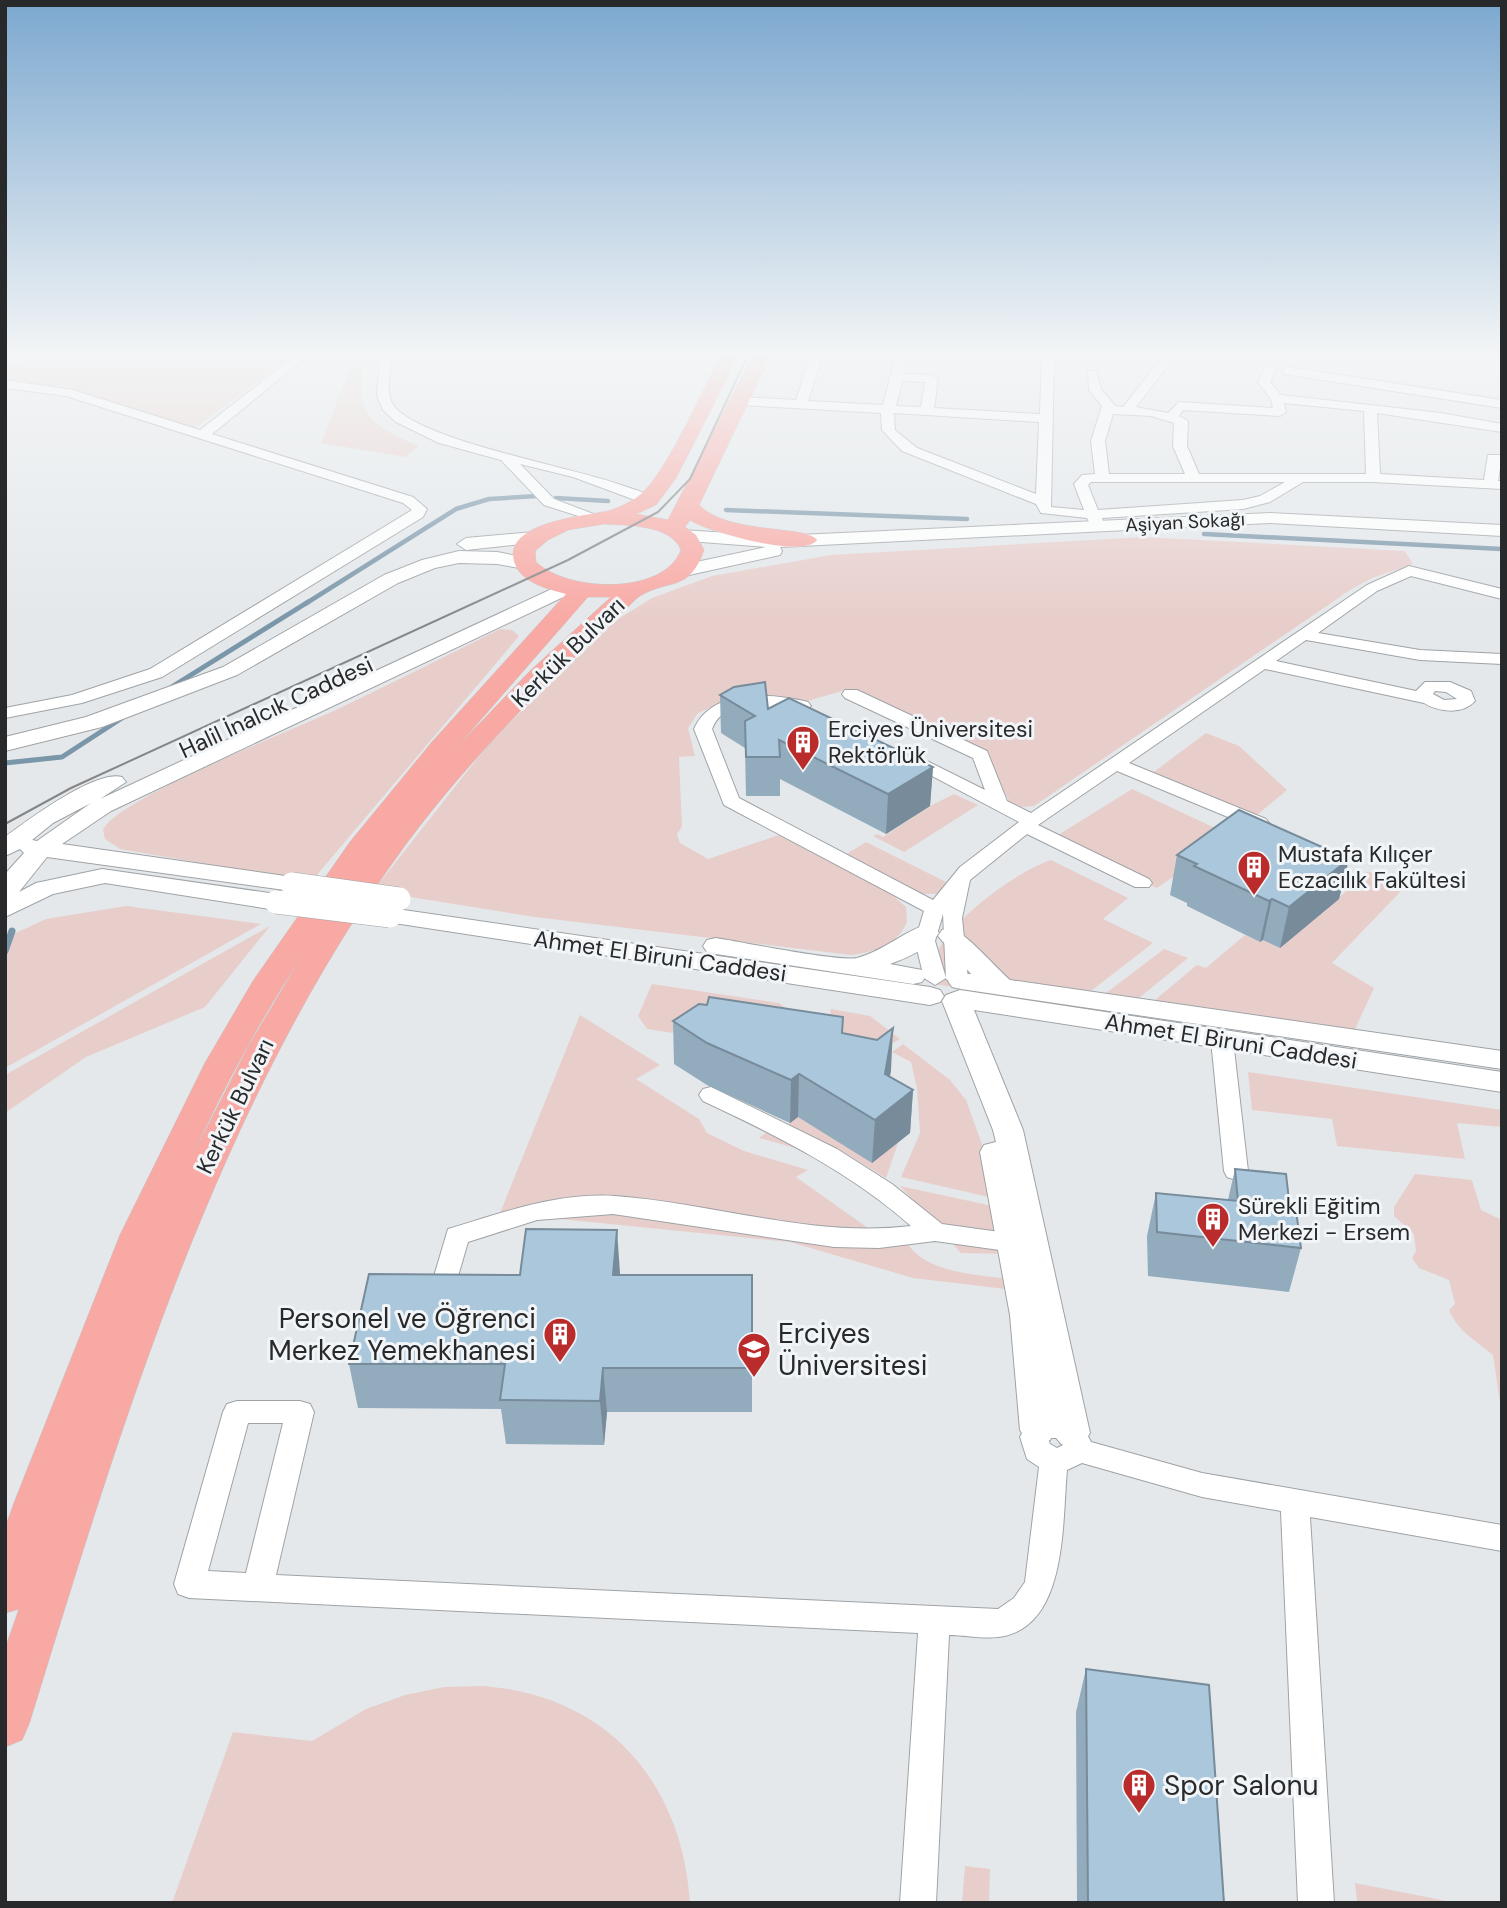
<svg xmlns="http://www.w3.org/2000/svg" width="1507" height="1908" font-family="'DM Sans',sans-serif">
  <rect width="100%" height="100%" fill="#e4e8eb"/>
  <g fill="#e8cecb">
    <polygon points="5,355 32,357 294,355 195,428 46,385 5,382"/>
    <path d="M355 355H364C354 413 367 424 419 446L405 457 321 443Z"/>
    <path d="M1144 537 1405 551 1413 564 1372 578 1350 590 1034 806 1022 807 1010 802 980 747 849 689 797 704 714 706 698 713 688 728 695 756 679 757 682 827 677 834 680 843 708 859 782 834 890 893 906 907 907 922C897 946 874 952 851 955L535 917 373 891 491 741 615 621 652 598 712 576 831 555Z"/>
    <path d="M500 629 512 630 519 636 311 882 120 849 105 839 103 830C116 799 298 728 338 709 392 683 446 656 500 629Z"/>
    <polygon points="1206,733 1239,746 1287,790 1251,820 1147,777"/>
    <polygon points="1132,789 1232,836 1157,888 1055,837"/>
    <polygon points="954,794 978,805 904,852 873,836 877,834 883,837 930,806"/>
    <polygon points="866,842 950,884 936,894 921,894 845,855"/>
    <path d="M1051 860 1128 898 1103 919 1153 943 1074 1004 933 984C934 975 933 964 936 956 948 921 1017 871 1051 860Z"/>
    <path d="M1366 872C1381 874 1398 875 1401 891L1332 963 1374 988 1348 1044 1144 1009 1197 965 1206 968 1245 935 1260 942 1317 912 1322 914Z"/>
    <polygon points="126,906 261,924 5,1068 5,938 46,919"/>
    <polygon points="270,926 205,1007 86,1057 5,1113 5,1075"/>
    <polygon points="1164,949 1188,958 1123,1011 1098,1009 1093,1003"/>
    <polygon points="652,984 779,1003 791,1012 792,1051 647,1029 638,1016"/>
    <polygon points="831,1009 870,1016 900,1039 884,1048 814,1037 830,1016"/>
    <path d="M580 1015 660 1065 636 1079 699 1119 707 1133 744 1151 808 1170 796 1177 892 1245 905 1238C921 1276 985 1274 1020 1281L1023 1291 913 1278 790 1242 500 1213Z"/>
    <polygon points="903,1044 950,1080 966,1100 1002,1200 901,1177 920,1133 917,1088 911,1062 892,1052"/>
    <polygon points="1248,1072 1502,1110 1502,1127 1457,1123 1465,1159 1337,1146 1332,1119 1252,1110"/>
    <polygon points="798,1117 898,1143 886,1178 837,1148 828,1157 759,1138 773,1127 779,1131"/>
    <path d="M1415 1174 1472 1180 1481 1210 1502 1220V1416L1493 1355C1477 1341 1458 1332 1449 1310L1455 1304 1449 1280 1419 1268 1412 1258 1416 1251 1414 1234 1394 1216V1207Z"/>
    <polygon points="900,1186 1002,1208 1013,1254 961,1253"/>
    <path d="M482 1686C606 1695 682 1781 690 1903H172L233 1732 312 1741 366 1709 405 1695 444 1687Z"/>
    <polygon points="965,1866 990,1869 989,1903 962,1903"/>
    <polygon points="1355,1883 1457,1903 1357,1903"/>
  </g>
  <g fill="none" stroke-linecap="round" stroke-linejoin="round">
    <g stroke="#7a96a9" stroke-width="4.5">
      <polyline points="556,498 608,501"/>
      <polyline points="726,510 967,519"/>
      <polyline points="1204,534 1502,549"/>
      <polyline points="305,604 456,509 489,499 537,496"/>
    </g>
    <g stroke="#7a96a9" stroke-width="5">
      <polyline points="170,688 308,602"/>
      <polyline points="5,763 62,757 122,718"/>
    </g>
    <polyline stroke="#7a96a9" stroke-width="7" points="5,951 12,931"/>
    <defs>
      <g id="minor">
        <polygon points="19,355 40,355 5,366 5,358"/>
        <polygon points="296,355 309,355 212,434 413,497 427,509 423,517 162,677 82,703 5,718 5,708 72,695 150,669 412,510 403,503 66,396 5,388 5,380 73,390 200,430"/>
        <path d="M380 355H392C391 369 385 389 392 403 411 439 576 468 621 485 632 489 647 492 655 500L643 503 573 477 520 464 554 499 604 518 597 522 544 505 501 460 439 443 396 422 383 410 377 396Z"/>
        <polygon points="706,355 734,355 735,356 729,360"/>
        <path d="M811 355H823L808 401 883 405 896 355H908L903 374 932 375 938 379 934 408 1040 414 1042 355H1054L1051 507 1084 510 1074 484 1082 475 1095 474 1091 441 1102 406 1089 390 1088 371H1096L1101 389 1115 406 1123 407 1164 355H1176L1136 407 1168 413 1179 402 1273 408 1271 399 1258 382 1266 366 1270 365 1276 369 1270 382 1281 395 1441 413 1502 424V432L1377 413 1380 474 1484 480 1488 455H1502L1498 481H1502V489L1373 482H1303L1270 502 1243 509 1102 518 1105 527 1098 531 1093 530 1087 518 1041 513 1036 504 902 451 882 430 881 413 742 405 736 401 742 397 796 400ZM902 381 925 382 921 407 896 406ZM1284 403 1364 411 1366 474H1199L1187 446 1188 421 1179 416 1183 410 1280 416 1286 412ZM894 413 1039 422 1036 494 917 448 895 430ZM1113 414 1151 416 1174 423 1173 446 1185 474H1109L1105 441ZM1091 482H1285L1260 496 1243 500 1098 510 1088 485Z"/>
        <polygon points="1288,367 1502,400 1502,408 1284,374 1282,371"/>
        <path d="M1409 566 1502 589V599L1411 576 1377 591 1318 633 1420 650 1502 654V664L1420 660 1306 640 1276 661 1416 691 1425 682H1450L1471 691 1475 701C1462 715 1439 712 1424 703L1265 669 1129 763 1266 819 1269 823 1266 827H1252L1117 771 1038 825 1149 879 1152 883 1149 887H1135L1027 834 970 880 962 918 968 979 957 986 946 979 943 914 935 941 946 978 935 985 924 978 915 941 924 911 724 805 694 729C712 688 771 693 808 702L811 706C793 726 730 684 712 729L739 798 933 900 960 867 1019 822 900 759 909 754 915 755 985 790 973 758 845 698 842 694 845 690H857L987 751 1007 801 1031 813 1367 585ZM1435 691 1446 692 1457 699 1444 700 1433 694Z"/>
        <polygon points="1222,1033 1230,1035 1233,1040 1248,1171 1245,1177 1236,1180 1227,1177 1224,1171 1211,1040 1214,1035"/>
        <path d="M711 1087 837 1149 892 1184 942 1224 1014 1234 1023 1236 1027 1243 1023 1250 1014 1252 935 1241 879 1248 834 1247 613 1214 537 1220 468 1242 454 1290 445 1293 436 1290 432 1283 448 1229C502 1213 557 1192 615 1196 714 1203 811 1238 911 1226 850 1172 776 1135 703 1101L699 1095 703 1089Z"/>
        <path d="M237 1401H300L310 1404 314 1412 276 1575 998 1609 1014 1598 1025 1582 1039 1467 1027 1459 1020 1437 1028 1422C1055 1410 1078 1414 1091 1442L1202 1473 1502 1525V1551L1310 1517 1334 1903H1298L1281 1511 1202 1497 1082 1463 1067 1470C1062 1522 1068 1629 998 1637 982 1639 964 1635 949 1635L936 1903H900L918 1633 189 1598 178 1594 174 1584 223 1412 227 1404ZM248 1423H283L246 1573 208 1571ZM1048 1438H1056L1063 1445 1057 1448 1050 1444Z"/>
      </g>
      <g id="tertiary">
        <polygon points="1270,513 1502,525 1502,536 1270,523 780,547 782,551 780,555 680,577 670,571 673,567 766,547 675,540 673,536 682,530 777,536"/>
        <polygon points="534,532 541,534 543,538 541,542 466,550 457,544 466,538"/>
        <polygon points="459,551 497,552 532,559 534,563 525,569 497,564 459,563 435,568 398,583 237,675 102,727 5,751 5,737 86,717 223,667 384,575 422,560"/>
        <path d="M569 581 576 583 579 587 576 591 111 811 62 844 292 877 301 879 304 884 301 889 292 891 47 857 19 892 36 883 102 869 276 894 285 897 289 902 285 907 276 910 105 883 53 894 5 917V874L24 853 20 849 5 856V837C28 820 95 770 122 777L126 782 100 799ZM91 803 37 841 32 840 53 823Z"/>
        <polygon points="390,908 930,987 940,990 944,996 940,1002 930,1005 381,921 377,916 381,911"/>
        <path d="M926 925 935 927 939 933C928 949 907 958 890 964L922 970 926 976 922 982 913 984 716 954 707 952 703 946 707 940 716 938C741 942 840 962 857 958 884 951 904 931 926 925Z"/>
        <path d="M951 928C965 932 996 968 1010 980L1502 1051V1069L961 989 952 987 948 981 952 975 971 974 938 936 942 930Z"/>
        <polygon points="960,990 1502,1072 1502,1092 974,1010 1023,1130 1090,1433 1084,1443 1072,1448 1060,1443 1054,1433 1050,1440 1038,1445 1026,1440 1020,1430 1010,1315 980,1152 984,1145 996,1142 993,1130 942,1001 946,995"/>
      </g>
      <path id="primary" d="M721 355H739L676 478 656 505 636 514 668 520 753 355H771L699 505C728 535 806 525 817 540 804 559 708 532 690 520L685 527 696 535 704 550C689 593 669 578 640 596 635 599 630 605 625 610 546 682 470 758 406 844 216 1104 123 1420 29 1724L22 1740 5 1747V1649L19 1609 5 1613V1528L14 1503 120 1235 205 1063 253 981 350 842 432 742 566 594C548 589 519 582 514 561 504 522 585 516 608 511 617 509 635 500 641 494 667 472 703 389 721 355ZM604 524C627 525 672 525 681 550 664 596 567 592 536 562L535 551 548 540 568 530ZM588 597H611L529 672 457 747ZM302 956 248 1047 193 1155C224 1086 261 1018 302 956Z"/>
    </defs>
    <use href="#minor" stroke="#9fa3a6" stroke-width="2"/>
    <use href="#tertiary" stroke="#9fa3a6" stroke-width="2"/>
    <use href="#primary" stroke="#c3c3c3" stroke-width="1"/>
    <use href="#minor" fill="#fff" fill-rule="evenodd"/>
    <use href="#tertiary" fill="#fff" fill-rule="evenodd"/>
    <use href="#primary" fill="#f9a9a4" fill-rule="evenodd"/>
    <polyline stroke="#848688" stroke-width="2" points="5,824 71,788 568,560 658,512 690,479 748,355"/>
    <defs>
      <g id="tertiary-bridge">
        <polyline points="292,884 399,899"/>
        <polyline points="276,902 390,916"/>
      </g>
    </defs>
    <use href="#tertiary-bridge" stroke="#9fa3a6" stroke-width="24" stroke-linecap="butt"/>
    <use href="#tertiary-bridge" stroke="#fff" stroke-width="23"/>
  </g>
  <g fill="#92abbd">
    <polygon points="720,695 768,709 933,767 930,806 886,834 780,779 780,796 746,796 745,748 721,733"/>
    <polygon points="1177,855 1349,859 1339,899 1280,948 1263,940 1260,942 1187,906 1187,903 1170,895"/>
    <polygon points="843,1017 842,1033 891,1070 890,1076 913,1090 910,1133 872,1163 798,1117 790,1123 707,1085 674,1064 673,1021"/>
    <polygon points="1235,1169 1290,1209 1301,1248 1289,1292 1148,1276 1147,1236 1156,1193 1228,1200"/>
    <polygon points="619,1275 752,1275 752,1412 607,1412 604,1445 506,1444 501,1409 358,1408 349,1364"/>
    <polygon points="1086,1669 1224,1903 1077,1903 1076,1712"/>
  </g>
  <g fill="#778b9a">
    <polygon points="933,767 930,806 886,834 888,794"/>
    <polygon points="1349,859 1339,899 1280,948 1289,907"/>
    <polygon points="1272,899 1263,940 1260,942 1269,901"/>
    <polygon points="893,1028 891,1070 883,1114 913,1090 910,1133 872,1163 875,1120"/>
    <polygon points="799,1074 798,1117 790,1123 791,1080"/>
    <polygon points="617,1230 620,1273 616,1319 613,1275"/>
    <polygon points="603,1368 607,1412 604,1445 600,1401"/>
  </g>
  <g fill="#aac7dc" stroke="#778b9a" stroke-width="2">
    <polygon points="765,682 768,709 789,698 933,767 888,794 779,740 780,757 746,757 745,721 755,716 720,695 734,687"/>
    <polygon points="1239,810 1349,859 1289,907 1272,899 1269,901 1194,866 1197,864 1177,855"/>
    <polygon points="709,997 843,1017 842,1033 877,1040 893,1028 885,1074 913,1090 875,1120 799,1074 791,1080 707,1043 673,1021 699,1004 707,1005"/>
    <polygon points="1235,1169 1286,1174 1290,1209 1296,1210 1301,1248 1157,1232 1156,1193 1238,1201"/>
    <polygon points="526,1229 617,1230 613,1275 752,1275 752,1368 603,1368 600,1401 500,1400 505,1364 349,1364 369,1274 520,1275"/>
    <polygon points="1086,1669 1209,1685 1224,1903 1088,1903"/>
  </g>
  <linearGradient id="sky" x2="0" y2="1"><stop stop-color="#7ca8cf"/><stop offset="0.57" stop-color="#f3f5f6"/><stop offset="1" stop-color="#f3f5f6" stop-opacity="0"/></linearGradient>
  <rect width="1507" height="622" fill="url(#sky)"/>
  <defs>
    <symbol id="building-pin" viewBox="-11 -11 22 30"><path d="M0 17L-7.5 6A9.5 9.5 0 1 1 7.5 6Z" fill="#ba2b2c" stroke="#f1f5f8"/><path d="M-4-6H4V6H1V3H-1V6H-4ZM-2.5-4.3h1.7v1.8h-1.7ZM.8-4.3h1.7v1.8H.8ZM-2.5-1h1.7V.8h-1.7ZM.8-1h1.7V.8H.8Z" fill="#fff"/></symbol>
    <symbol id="university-pin" viewBox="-11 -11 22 30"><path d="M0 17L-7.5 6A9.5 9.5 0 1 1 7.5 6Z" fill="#ba2b2c" stroke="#f1f5f8"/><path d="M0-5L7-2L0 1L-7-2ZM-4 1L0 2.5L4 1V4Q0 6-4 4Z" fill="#fff"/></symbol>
  </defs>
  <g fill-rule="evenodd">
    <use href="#building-pin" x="784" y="723" width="38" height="52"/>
    <use href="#building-pin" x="1235" y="848" width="38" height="52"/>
    <use href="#building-pin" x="1194" y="1200" width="38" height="52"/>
    <use href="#building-pin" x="541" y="1315" width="38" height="52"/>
    <use href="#university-pin" x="735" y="1330" width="38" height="52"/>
    <use href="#building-pin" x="1120" y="1766" width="38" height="52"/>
  </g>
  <g text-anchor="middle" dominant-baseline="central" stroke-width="6" stroke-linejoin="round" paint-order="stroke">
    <g font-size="19" fill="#28292a" stroke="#f1f5f8">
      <text transform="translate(1185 522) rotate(-3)">Aşiyan Sokağı</text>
    </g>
    <g font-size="23" fill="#28292a" stroke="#f1f5f8">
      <text transform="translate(568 652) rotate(-44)">Kerkük Bulvarı</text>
      <text transform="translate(276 707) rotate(-25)">Halil İnalcık Caddesi</text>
      <text transform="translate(660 956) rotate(8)">Ahmet El Biruni Caddesi</text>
      <text transform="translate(1231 1041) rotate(9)">Ahmet El Biruni Caddesi</text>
      <text transform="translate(235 1106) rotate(-64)">Kerkük Bulvarı</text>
    </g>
    <g font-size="23" fill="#28292a" stroke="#f1f5f8" text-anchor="start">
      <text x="828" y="729">Erciyes Üniversitesi<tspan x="828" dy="26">Rektörlük</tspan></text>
      <text x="1278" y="854">Mustafa Kılıçer<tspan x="1278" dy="26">Eczacılık Fakültesi</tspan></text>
      <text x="1238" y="1206">Sürekli Eğitim<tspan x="1238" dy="26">Merkezi - Ersem</tspan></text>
    </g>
    <g font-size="28" fill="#28292a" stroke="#f1f5f8" text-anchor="start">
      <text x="536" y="1318" text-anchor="end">Personel ve Öğrenci<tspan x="536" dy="32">Merkez Yemekhanesi</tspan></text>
      <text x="778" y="1333">Erciyes<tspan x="778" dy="32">Üniversitesi</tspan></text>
      <text x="1164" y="1785">Spor Salonu</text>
    </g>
  </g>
  <rect width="1507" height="1908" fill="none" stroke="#28292a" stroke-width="14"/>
</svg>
